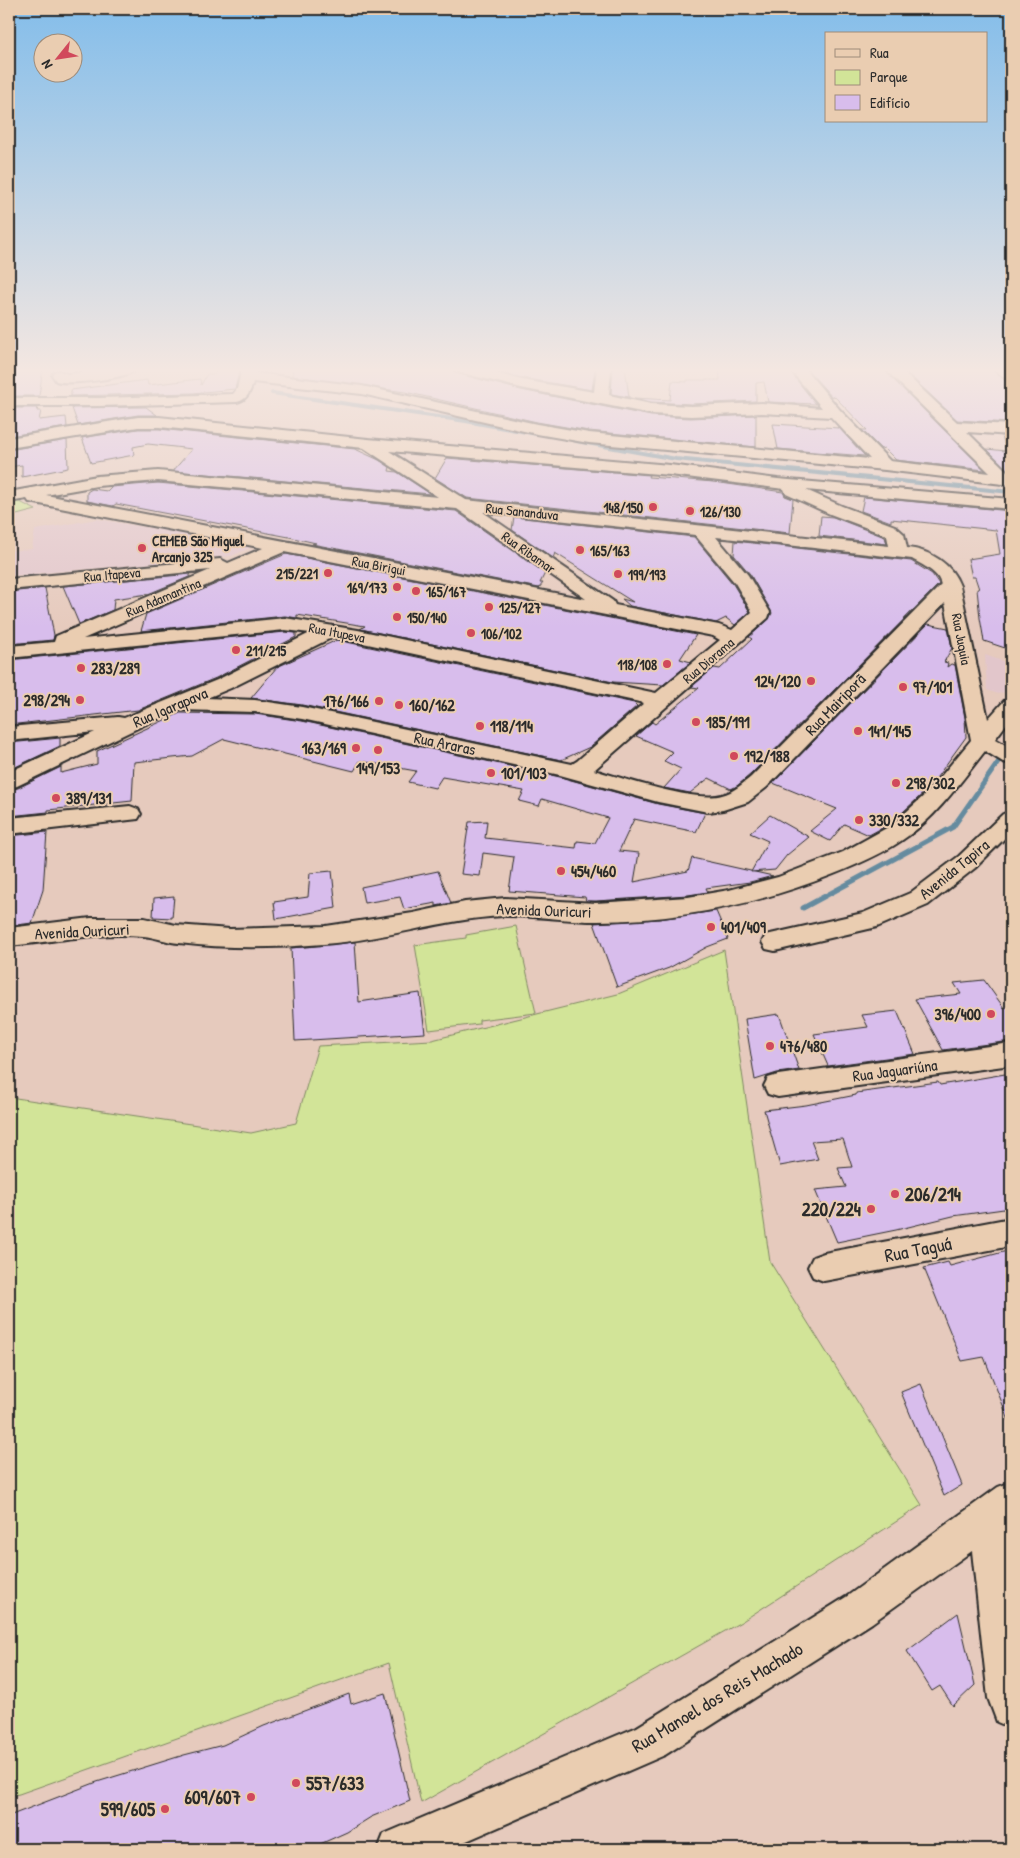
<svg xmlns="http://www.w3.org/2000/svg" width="1020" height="1858" font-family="'Patrick Hand',sans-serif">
  <rect width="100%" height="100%" fill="#e6cabd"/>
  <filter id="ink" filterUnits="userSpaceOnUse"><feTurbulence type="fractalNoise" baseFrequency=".02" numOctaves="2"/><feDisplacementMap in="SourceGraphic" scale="10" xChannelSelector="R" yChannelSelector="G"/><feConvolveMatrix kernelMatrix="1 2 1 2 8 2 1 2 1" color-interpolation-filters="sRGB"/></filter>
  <g filter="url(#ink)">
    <g fill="#e2c6cb">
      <polygon points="97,519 254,546 232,556 9,576 9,551 32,549 35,530"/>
      <polygon points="985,655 1011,664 1010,690 998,694 987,690"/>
    </g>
    <g fill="#d2e498" stroke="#7e8862">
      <polygon points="18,501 36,510 9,517 9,503"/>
      <polygon points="516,926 536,1013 479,1020 479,1024 429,1030 415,945 466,938 466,935"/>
      <polygon points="724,950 770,1262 922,1505 741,1622 421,1803 389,1663 19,1794 9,1796 9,1097 251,1133 296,1123 318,1046 432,1040 618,994"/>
    </g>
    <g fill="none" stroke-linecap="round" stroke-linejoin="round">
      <g stroke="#658b9f" stroke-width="4">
        <polyline points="272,393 466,421 537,434"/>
        <polyline points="576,441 676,459 1011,492"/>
      </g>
      <polyline stroke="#658b9f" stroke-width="5" points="803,908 953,827 1011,744"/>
    </g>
    <g fill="#d8bdec" stroke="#2b2b2b">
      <polygon points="18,368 43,368 39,396 9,396"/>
      <polygon points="227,368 240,368 235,389 193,393 71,396 71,390 147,380 148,385 200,379 201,385 207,374 215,374 216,369"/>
      <polygon points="293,368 451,368 455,373 521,390 651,416 691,418 756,415 756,447 589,431 537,422 405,392 292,376"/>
      <polygon points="483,368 595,368 592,390 522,378"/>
      <polygon points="613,368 625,368 629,397 611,394"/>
      <polygon points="719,368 787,368 816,404 768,402 764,382 756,383 756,401 691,404 651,402 634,398 670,400 672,381 687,382 687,380 720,380"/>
      <polygon points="806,368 882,368 985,470 896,460 884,448 881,449 862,430 867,430 834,396 832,397"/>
      <polygon points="902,368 989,368 1005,380 1011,382 1011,423 957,420"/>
      <polygon points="146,407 157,415 138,415 78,425 72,408"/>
      <polygon points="9,408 38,408 37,411 41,411 39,420 66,417 67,427 9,436"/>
      <polygon points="773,424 839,428 865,456 778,449"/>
      <polygon points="138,429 159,429 355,449 379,460 390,467 389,471 397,472 431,494 173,471 192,449 148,444 133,447 134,455 91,463 82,438"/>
      <polygon points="1002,436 1011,437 1011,473 987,449 1006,451"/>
      <polygon points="67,440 68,468 22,477 22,465 9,467 9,450"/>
      <polygon points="447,458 649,475 648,477 714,482 783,492 785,496 793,499 790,533 467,498 435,478"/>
      <polygon points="158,483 456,511 545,573 540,583 543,583 539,588 312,544 316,543 289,537 116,504 113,506 87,501 87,492 92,489 107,491 111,487"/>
      <polygon points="864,497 1011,511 1011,650 984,641 980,618 977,589 979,589 975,577 972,577 968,559 1000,554 996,530 891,519 891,522 861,511"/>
      <polygon points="821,516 833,517 882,536 885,537 887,544 819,536"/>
      <polygon points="514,517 694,537 733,584 750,612 735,625 726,618 716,623 630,606 622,599 633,602 555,553 553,558 512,530"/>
      <polygon points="735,541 911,561 932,574 939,584 751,774 737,786 731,789 709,778 690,793 664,788 681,769 664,761 673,752 636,736 652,722 655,724 699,688 691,687 714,668 720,669 752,639 749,637 769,619 772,613 750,574 734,555"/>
      <polygon points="286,554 696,635 680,659 691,662 663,685 613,682 360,629 365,626 297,615 297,618 285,616 141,631 146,614"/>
      <polygon points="191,574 189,577 148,594 114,599 113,610 79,624 63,586"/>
      <polygon points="45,588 54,635 53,640 9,644 9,592"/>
      <polygon points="928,624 948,628 952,648 944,662 948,663 947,667 951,664 955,665 965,718 966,737 929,788 891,823 869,835 844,824 830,841 810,831 837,809 773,783"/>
      <polygon points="285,632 296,633 296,637 216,678 138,710 9,725 9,660"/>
      <polygon points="337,640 634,703 637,706 590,747 561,760 302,705 251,698 277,667"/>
      <polygon points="180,713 255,714 302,721 560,777 658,804 705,813 696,832 634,819 619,851 639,853 634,882 688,871 692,858 773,876 750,882 706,888 708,892 688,895 596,901 586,901 585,897 509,891 514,857 483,853 480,876 461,874 469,822 487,821 485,838 576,848 577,841 595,843 608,818 542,799 539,806 519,801 524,791 442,777 435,788 408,782 416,771 360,761 354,771 224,739 192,756 134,762 132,801 48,810 48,812 9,816 9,790 18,788 61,767 61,773 97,764 97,751"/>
      <polygon points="60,738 60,746 9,770 9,743"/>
      <polygon points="770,815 809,837 787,855 775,870 751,872 768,841 750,833"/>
      <polygon points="47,832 43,890 32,923 9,926 9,836"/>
      <polygon points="332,871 336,908 276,919 274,902 308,897 310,873"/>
      <polygon points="438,871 451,903 436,906 436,903 404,909 400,897 364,903 361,887"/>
      <polygon points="174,896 172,918 153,917 154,898"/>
      <polygon points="716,911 728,939 707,947 669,968 617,987 594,923 659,919"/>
      <polygon points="355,942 359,1002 420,993 425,1033 295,1041 291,948"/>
      <polygon points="984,980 1004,1008 1011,1006 1011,1041 943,1050 915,999 961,994 954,983"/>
      <polygon points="897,1011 915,1054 828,1066 814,1034 868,1027 862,1015"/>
      <polygon points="779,1014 799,1070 777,1073 755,1080 745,1019"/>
      <polygon points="1011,1073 1011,1208 953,1216 896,1230 837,1242 815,1190 846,1187 838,1168 852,1167 843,1139 811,1141 818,1159 780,1166 764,1110 806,1105 856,1095 856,1093 938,1082 940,1085"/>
      <polygon points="1011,1250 1011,1423 1010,1423 984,1357 962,1361 924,1268 948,1262 950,1266"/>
      <polygon points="921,1384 962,1485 944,1496 901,1392"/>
      <polygon points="958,1613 975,1685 953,1706 940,1686 932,1691 907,1651"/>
      <polygon points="385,1693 410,1801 371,1817 347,1832 309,1849 9,1849 9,1816 97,1782 184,1755 223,1745 264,1726 349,1694 351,1704"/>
    </g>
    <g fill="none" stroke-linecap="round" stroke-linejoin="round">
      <defs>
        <g id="minor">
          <path d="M117 368H138C129 379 70 385 56 381L52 375 54 372 59 371 68 374Z"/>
          <path d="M242 368H258L255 373 362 386 537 424 589 433 870 459 831 417 762 413 691 416 651 414 521 388 455 371 453 368H476L522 380 594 392 597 368H611L609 395 651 404 691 406 762 403 822 408 789 368H804L840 410 890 461 990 473 884 368H899L957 422 1011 425V435L967 432 1011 475V485L885 470 589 443 537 434 362 394 253 382C251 391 247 400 237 402L99 406H9V398H99L233 394 237 389Z"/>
          <polygon points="993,368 1009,368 1011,369 1011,380 1006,379"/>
          <path d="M138 417H159L368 439 670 465 778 479 1011 499V509L806 490 842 506 895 526 904 534 907 548C930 550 952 564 960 586L988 719 1004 701 1011 699V718L995 739 1011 748V764L1003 762 985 751C961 781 939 814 908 836 887 852 859 864 834 874 757 905 681 920 597 921 566 921 534 915 503 916 443 919 384 940 324 944 276 948 227 949 179 943 167 942 155 937 143 936 98 932 53 942 9 946V928L91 918H144L176 925 230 929 326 926 413 913 465 902 505 898 596 903 688 897 729 890 778 877 843 852 892 825 928 792 971 740 945 603 767 787 748 802 723 810 708 812 658 802 560 775 302 719 255 712 179 710 144 725 17 786 9 788V772L95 732 9 741V727L118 717 124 718 217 680 310 633 285 630 9 658V646L54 642 56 636 210 570 9 590V579L220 559 228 563 263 548 35 503 29 502 27 499 9 502V492L97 476 158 471 438 497 364 448 159 427H138L9 448V438ZM389 451 670 475 784 489 786 494 830 514 883 534 887 536 889 546 466 500ZM158 481 457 509 586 599 46 495 97 486ZM483 512 695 535 735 583 752 612 732 630 719 625 615 605 613 601ZM716 537 912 559C922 565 939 572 941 585L751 777C742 784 734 792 722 795 697 803 622 778 594 770L768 618 770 612 748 575ZM284 552 713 636 720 640 656 693 358 630 285 618 83 639ZM333 637 358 642 644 703 577 761 572 764 302 707 255 700 207 698 231 688Z"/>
          <polygon points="130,806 138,809 141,814 138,819 9,834 9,818"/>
          <polygon points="1011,811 1011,832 975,868 928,905 877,927 775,951 766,949 762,942 766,935 863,913 910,893 959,856 1003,814"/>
          <polygon points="1011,1043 1011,1065 778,1097 768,1094 764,1086 768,1078 778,1075"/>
          <polygon points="1011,1218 1011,1246 824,1281 813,1277 808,1267 813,1257 824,1253"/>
          <polygon points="1011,1482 1011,1522 1005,1526 1011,1572 1011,1728 997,1722 988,1698 972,1551 872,1623 665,1755 448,1849 378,1849 384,1834 637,1727 846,1597 998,1487"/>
        </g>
      </defs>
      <use href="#minor" stroke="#2b2b2b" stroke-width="4"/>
      <use href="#minor" fill="#eacdb1" fill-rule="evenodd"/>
    </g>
  </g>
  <linearGradient id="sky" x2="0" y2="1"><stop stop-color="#83bdea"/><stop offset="0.59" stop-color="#f4e7e1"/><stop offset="1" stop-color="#f4e7e1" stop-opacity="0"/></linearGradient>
  <rect width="1020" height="628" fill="url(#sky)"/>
  <g fill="#d1495b" stroke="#eacdb1" stroke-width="2">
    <circle cx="653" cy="507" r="5"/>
    <circle cx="690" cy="511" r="5"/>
    <circle cx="142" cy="548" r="5"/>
    <circle cx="580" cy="550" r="5"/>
    <circle cx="328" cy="573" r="5"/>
    <circle cx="618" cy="574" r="5"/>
    <circle cx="397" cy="587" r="5"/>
    <circle cx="416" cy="591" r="5"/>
    <circle cx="489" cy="607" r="5"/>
    <circle cx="397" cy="617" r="5"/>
    <circle cx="471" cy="633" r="5"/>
    <circle cx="236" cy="650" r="5"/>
    <circle cx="667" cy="664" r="5"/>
    <circle cx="81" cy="668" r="5"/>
    <circle cx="811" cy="681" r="5"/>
    <circle cx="903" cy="687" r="5"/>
    <circle cx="80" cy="700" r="5"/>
    <circle cx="379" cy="701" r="5"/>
    <circle cx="399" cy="705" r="5"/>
    <circle cx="696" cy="722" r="5"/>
    <circle cx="480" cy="726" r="5"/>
    <circle cx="858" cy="731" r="5"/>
    <circle cx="356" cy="748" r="5"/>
    <circle cx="378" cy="750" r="5"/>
    <circle cx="734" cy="756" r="5"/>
    <circle cx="491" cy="773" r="5"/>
    <circle cx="896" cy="783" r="5"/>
    <circle cx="56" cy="798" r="5"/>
    <circle cx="859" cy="820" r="5"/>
    <circle cx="561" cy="871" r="5"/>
    <circle cx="711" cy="927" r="5"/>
    <circle cx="991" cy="1014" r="5"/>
    <circle cx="770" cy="1046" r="5"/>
    <circle cx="895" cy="1194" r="5"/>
    <circle cx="871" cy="1209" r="5"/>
    <circle cx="296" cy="1783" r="5"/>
    <circle cx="251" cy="1797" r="5"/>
    <circle cx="165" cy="1809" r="5"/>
  </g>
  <g text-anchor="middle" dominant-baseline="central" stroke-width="4" stroke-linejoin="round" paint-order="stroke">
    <g font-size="14" font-weight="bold" fill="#2b2b2b" stroke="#eacdb1" text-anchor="start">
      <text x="643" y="507" text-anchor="end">148/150</text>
      <text x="700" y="511">126/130</text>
      <text x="152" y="540">CEMEB São Miguel<tspan x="152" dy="16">Arcanjo 325</tspan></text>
      <text x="590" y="550">165/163</text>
      <text x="318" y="573" text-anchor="end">215/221</text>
      <text x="628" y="574">199/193</text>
      <text x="387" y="587" text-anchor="end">169/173</text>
      <text x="426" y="591">165/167</text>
      <text x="499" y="607">125/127</text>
      <text x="407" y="617">150/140</text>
      <text x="481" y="633">106/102</text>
      <text x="246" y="650">211/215</text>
      <text x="657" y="664" text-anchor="end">118/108</text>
    </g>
    <g font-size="14" fill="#2b2b2b" stroke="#eacdb1">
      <text transform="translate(522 511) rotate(6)">Rua Sananduva</text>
      <text transform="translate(529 552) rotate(35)">Rua Ribamar</text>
      <text transform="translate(379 565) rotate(11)">Rua Birigui</text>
      <text transform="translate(112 574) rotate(-5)">Rua Itapeva</text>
      <text transform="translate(163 597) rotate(-23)">Rua Adamantina</text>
      <text transform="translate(337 632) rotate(11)">Rua Itupeva</text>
      <text transform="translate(962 639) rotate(79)">Rua Juquia</text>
      <text transform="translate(708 660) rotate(-40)">Rua Diorama</text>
    </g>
    <g font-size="16" font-weight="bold" fill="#2b2b2b" stroke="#eacdb1" text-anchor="start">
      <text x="91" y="668">283/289</text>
      <text x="801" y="681" text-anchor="end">124/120</text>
      <text x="913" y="687">97/101</text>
      <text x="70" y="700" text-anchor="end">298/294</text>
      <text x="369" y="701" text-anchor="end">176/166</text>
      <text x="409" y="705">160/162</text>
      <text x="706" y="722">185/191</text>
      <text x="490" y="726">118/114</text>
      <text x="868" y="731">141/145</text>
      <text x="346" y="748" text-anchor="end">163/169</text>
      <text x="744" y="756">192/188</text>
      <text x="378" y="768" text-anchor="middle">149/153</text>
      <text x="501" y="773">101/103</text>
      <text x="906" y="783">298/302</text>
      <text x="66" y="798">389/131</text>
      <text x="869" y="820">330/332</text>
      <text x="571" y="871">454/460</text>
      <text x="721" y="927">401/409</text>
      <text x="981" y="1014" text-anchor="end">396/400</text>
      <text x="780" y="1046">476/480</text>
    </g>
    <g font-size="16" fill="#2b2b2b" stroke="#eacdb1">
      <text transform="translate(835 704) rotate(-46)">Rua Mairiporã</text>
      <text transform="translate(170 707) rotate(-23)">Rua Igarapava</text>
      <text transform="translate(445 743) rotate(12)">Rua Araras</text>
      <text transform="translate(954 869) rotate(-39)">Avenida Tapira</text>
      <text transform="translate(544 910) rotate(2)">Avenida Ouricuri</text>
      <text transform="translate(82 931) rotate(-3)">Avenida Ouricuri</text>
      <text transform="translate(895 1070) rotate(-8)">Rua Jaguariúna</text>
    </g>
    <g font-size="19" font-weight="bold" fill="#2b2b2b" stroke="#eacdb1" text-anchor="end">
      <text x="905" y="1194" text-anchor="start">206/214</text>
      <text x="861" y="1209">220/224</text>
      <text x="306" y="1783" text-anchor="start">557/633</text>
      <text x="241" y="1797">609/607</text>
      <text x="155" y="1809">599/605</text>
    </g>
    <g font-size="19" fill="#2b2b2b" stroke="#eacdb1">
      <text transform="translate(918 1249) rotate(-11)">Rua Taguá</text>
      <text transform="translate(717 1697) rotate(-31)">Rua Manoel dos Reis Machado</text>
    </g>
  </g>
  <rect width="1020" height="1858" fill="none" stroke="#eacdb1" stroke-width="30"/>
  <rect x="15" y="15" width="990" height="1828" fill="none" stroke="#2b2b2b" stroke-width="2" filter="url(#ink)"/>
  <rect x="825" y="32" width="162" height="90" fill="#eacdb1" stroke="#9e8c7b"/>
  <rect x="835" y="49" width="25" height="8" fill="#eacdb1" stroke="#9e8c7b"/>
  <text x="870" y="58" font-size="15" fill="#2b2b2b">Rua</text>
  <rect x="835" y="70" width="25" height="15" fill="#d2e498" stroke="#9e8c7b"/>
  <text x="870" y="82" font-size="15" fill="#2b2b2b">Parque</text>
  <rect x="835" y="95" width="25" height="15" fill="#d8bdec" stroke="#9e8c7b"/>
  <text x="870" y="108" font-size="15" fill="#2b2b2b">Edifício</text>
  <g transform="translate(58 58) rotate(240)"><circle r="24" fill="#eacdb1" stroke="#9e8c7b"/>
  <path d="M0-4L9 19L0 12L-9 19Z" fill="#d1495b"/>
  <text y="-8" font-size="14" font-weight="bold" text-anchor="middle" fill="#2b2b2b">N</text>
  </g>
</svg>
